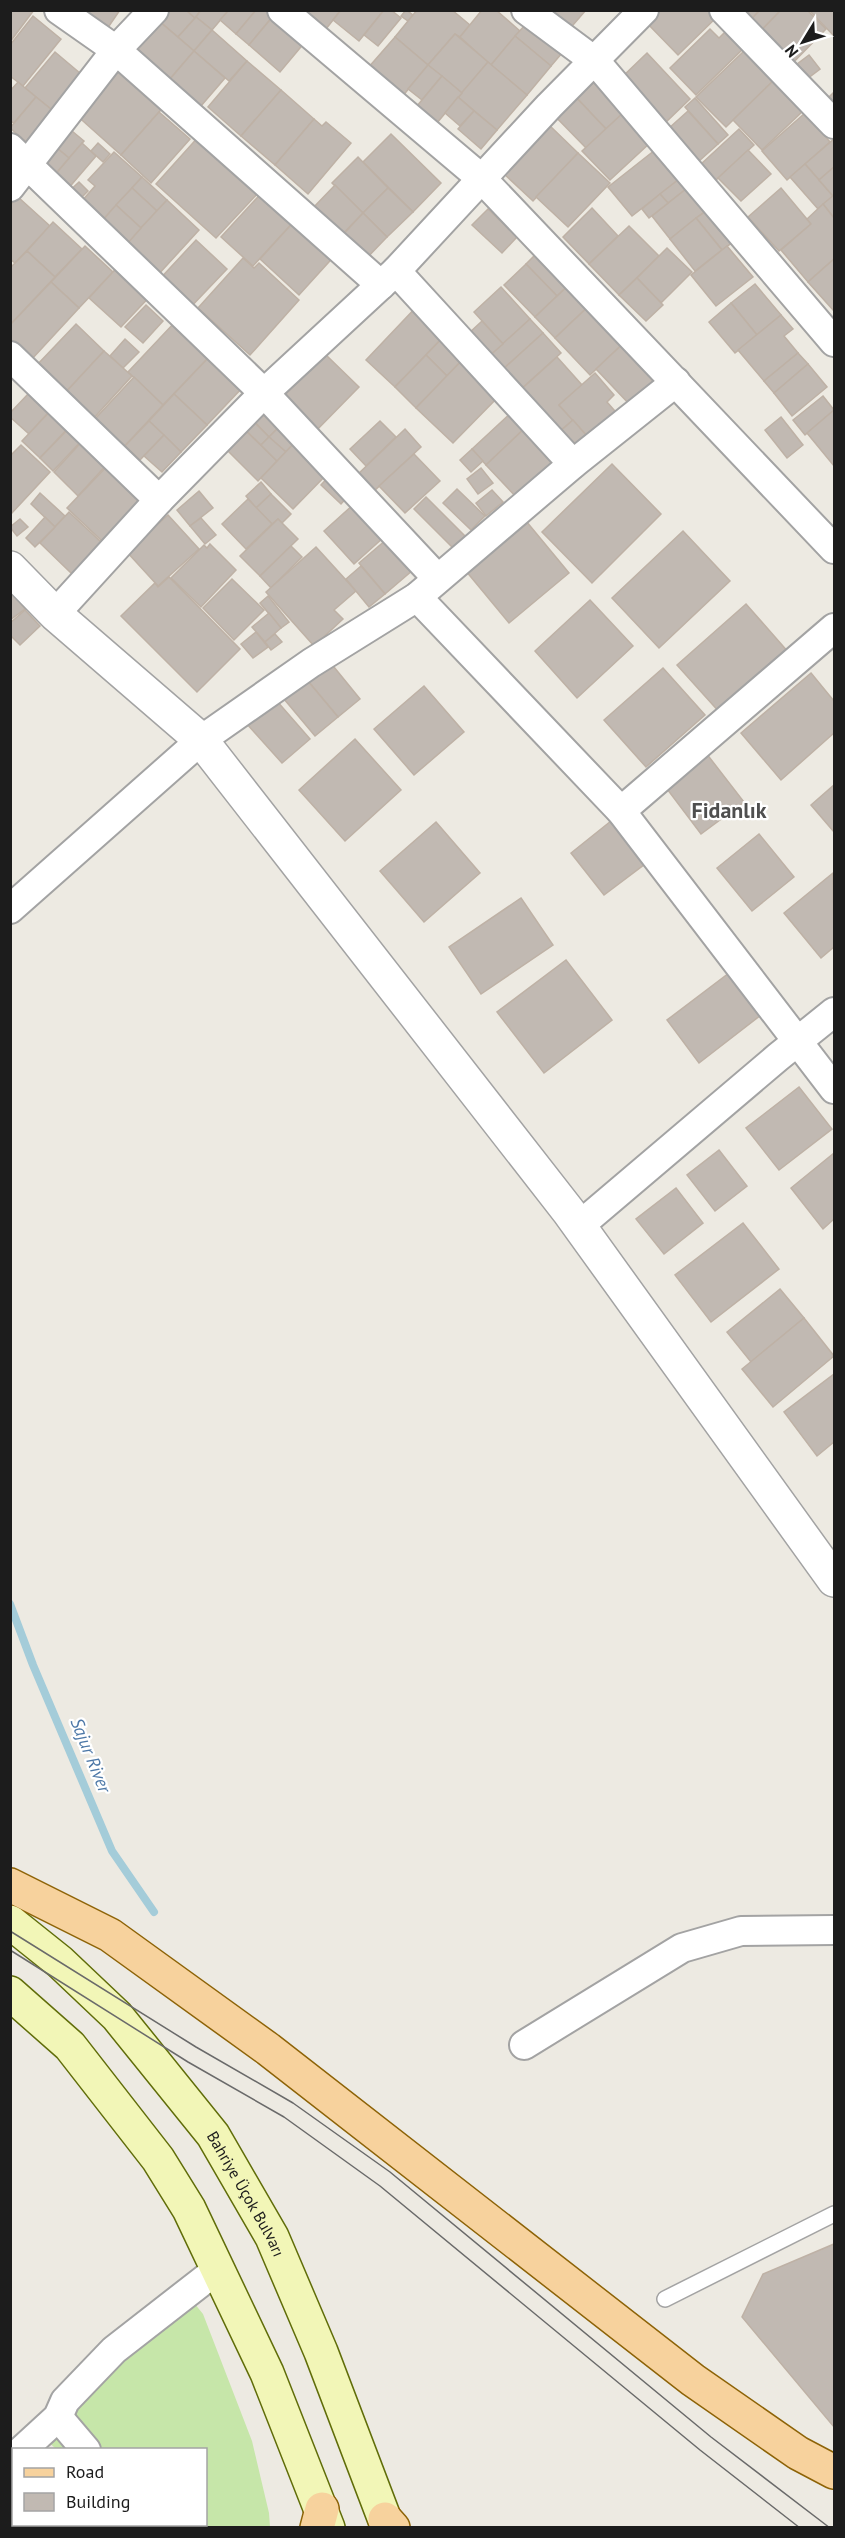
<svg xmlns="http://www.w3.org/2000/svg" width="845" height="2538" font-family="'PT Sans',sans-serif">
  <rect width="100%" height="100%" fill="#edeae2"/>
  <polygon fill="#c6e6a9" points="186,2293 203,2314 252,2441 269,2513 270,2527 136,2527 133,2525 206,2524 206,2450 56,2449 40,2434"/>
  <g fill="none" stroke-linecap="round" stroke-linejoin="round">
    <polyline stroke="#a4ccd9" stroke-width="8" points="10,1604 33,1665 112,1851 154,1912"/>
  </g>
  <g fill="#c1b9b2" stroke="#beb1a5" stroke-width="1.5">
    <polygon points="10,10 34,10 10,42"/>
    <polygon points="80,10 120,10 107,29"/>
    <polygon points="168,10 186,10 195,18 178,37 159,21"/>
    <polygon points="186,10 201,10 195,18"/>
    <polygon points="201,10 229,10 212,30 196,17"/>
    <polygon points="229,10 256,10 236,34 220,20"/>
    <polygon points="256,10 268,10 274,15 249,45 236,34"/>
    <polygon points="303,10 341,10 326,29"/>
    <polygon points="341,10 384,10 359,41 333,20"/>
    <polygon points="384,10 391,10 401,18 378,46 364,35"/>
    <polygon points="406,10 413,15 408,21 401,16"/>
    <polygon points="417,10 452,10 470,25 460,37 455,34 428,65 395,37"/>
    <polygon points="482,10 496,10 520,31 491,65 460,37"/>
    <polygon points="543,10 586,10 567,32"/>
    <polygon points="654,10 717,10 720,14 678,55 644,20"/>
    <polygon points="727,10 760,10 743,28"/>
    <polygon points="760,10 781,10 754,38 743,28"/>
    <polygon points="781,10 807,10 826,29 786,70 754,38"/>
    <polygon points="809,10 834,10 834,36"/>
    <polygon points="274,15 305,42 280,72 249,45"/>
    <polygon points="33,16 61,39 23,86 10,76 10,45"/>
    <polygon points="196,17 212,30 194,51 178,37"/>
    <polygon points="159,21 194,51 170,79 135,49"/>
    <polygon points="527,23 562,53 551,66 515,36"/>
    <polygon points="710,29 719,38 726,31 743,49 696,95 670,68"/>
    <polygon points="212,30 247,61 229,81 194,51"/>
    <polygon points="455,34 488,62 462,93 428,65"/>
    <polygon points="515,36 551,66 527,95 491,65"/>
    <polygon points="395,37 428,65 402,97 368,68"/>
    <polygon points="745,50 774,80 726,127 696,97"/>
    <polygon points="194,51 225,78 201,106 170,79"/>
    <polygon points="55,52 87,79 57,114 25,88"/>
    <polygon points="647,53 690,99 663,125 620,79"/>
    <polygon points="809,55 820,69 799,85 788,71"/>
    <polygon points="121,61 167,103 121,155 74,113"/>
    <polygon points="247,61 281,90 241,136 208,107"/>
    <polygon points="488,62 527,95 497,130 458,97"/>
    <polygon points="428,65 442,76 422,100 408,89"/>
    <polygon points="596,70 630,107 606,129 572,93"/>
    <polygon points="442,76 462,93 437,123 417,106"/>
    <polygon points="774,80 804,110 762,150 733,120"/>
    <polygon points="18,82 36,97 14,123 10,121 10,91"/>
    <polygon points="281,90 314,119 275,165 241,136"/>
    <polygon points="834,92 834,118 822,104"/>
    <polygon points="572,93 606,129 586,148 551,112"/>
    <polygon points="36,97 57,114 31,146 10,128"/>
    <polygon points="458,97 474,111 460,126 445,113"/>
    <polygon points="695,98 728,135 718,144 685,107"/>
    <polygon points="474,111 497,130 481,149 458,129"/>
    <polygon points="688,111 718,144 698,162 668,129"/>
    <polygon points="159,112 190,139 151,183 121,155"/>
    <polygon points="624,112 651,142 610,180 582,151"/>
    <polygon points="805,113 830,142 787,180 762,151"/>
    <polygon points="314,119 322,126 326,122 351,143 308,194 275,165"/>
    <polygon points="548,124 578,153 533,201 502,172"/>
    <polygon points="739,129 754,145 715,181 700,165"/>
    <polygon points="72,131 84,141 69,158 57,148"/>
    <polygon points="391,134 441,183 413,212 363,162"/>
    <polygon points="200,135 260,191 216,238 156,184"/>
    <polygon points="834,139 834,167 819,180 805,164"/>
    <polygon points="82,143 96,156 67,190 52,178"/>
    <polygon points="98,143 110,154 103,162 91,151"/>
    <polygon points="57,148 69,158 52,178 40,167"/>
    <polygon points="655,150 678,180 632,216 608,187"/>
    <polygon points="748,150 771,174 741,201 718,178"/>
    <polygon points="114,152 142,177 102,221 81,202 95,186 88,180"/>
    <polygon points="578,153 610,183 568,227 536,197"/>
    <polygon points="358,157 388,188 363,213 332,183"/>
    <polygon points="805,164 833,196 818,209 790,177"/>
    <polygon points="834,167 834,195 833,196 819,180"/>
    <polygon points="142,177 167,200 157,211 132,188"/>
    <polygon points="678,180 686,189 668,203 660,194"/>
    <polygon points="79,182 88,191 75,204 66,194"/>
    <polygon points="335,185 363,213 339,238 311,210"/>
    <polygon points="267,187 299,216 253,266 221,237"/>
    <polygon points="132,188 157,211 141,228 116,205"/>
    <polygon points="388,188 413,212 387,237 363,213"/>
    <polygon points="781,188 811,224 779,251 748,217"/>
    <polygon points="686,189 704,212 670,239 652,216"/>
    <polygon points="660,194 668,203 649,218 642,209"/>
    <polygon points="834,195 834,218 823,204"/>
    <polygon points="18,197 50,226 15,263 10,259 10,205"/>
    <polygon points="167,200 199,230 157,276 124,246"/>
    <polygon points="823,204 834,218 834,259 808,282 781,250 811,224 807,219"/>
    <polygon points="116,205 141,228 127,244 102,221"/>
    <polygon points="592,208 618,236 589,264 563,237"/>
    <polygon points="488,209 517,237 502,253 472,225"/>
    <polygon points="708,210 733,242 722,250 696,218"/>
    <polygon points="363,213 387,237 362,263 338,240"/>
    <polygon points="299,216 338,252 299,295 260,259"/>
    <polygon points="696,218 722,250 695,271 670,239"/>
    <polygon points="53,222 82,249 55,277 27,251"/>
    <polygon points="629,226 659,256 619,295 589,264"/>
    <polygon points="196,240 227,269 187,311 157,282"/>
    <polygon points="85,246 113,272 79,308 51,282"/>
    <polygon points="727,246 753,277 716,306 691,275"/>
    <polygon points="543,247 574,280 557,296 526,264"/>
    <polygon points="667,248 692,272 661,303 637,278"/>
    <polygon points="27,251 55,277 10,325 10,268"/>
    <polygon points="243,258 254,268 259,263 299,300 250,355 198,308"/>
    <polygon points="834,259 834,308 833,310 808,282"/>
    <polygon points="123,261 155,291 121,327 89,298"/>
    <polygon points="526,264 557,296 535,317 504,285"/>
    <polygon points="637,278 663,305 646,321 619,295"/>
    <polygon points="574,280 594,301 555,338 535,317"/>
    <polygon points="51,282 79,308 32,359 10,339 10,325"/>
    <polygon points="755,284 781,315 757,335 731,303"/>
    <polygon points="501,287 530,319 503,344 474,312"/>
    <polygon points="594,301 629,338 590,375 555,338"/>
    <polygon points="420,303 449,331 395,387 366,360"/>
    <polygon points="731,303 757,335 735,353 709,322"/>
    <polygon points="146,305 163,321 143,343 125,327"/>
    <polygon points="781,315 793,329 784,336 798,353 764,381 738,350"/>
    <polygon points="530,319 543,333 501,371 488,357"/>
    <polygon points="482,321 503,344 488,357 468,334"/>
    <polygon points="175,322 210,356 163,405 128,372"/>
    <polygon points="76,324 104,351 65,393 36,366"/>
    <polygon points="543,333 561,353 519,391 501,371"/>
    <polygon points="446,334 468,354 447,376 426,355"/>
    <polygon points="629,338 664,375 631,406 596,369"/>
    <polygon points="125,339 139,352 123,368 110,356"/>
    <polygon points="104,351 132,376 93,419 65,393"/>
    <polygon points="798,353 808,364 774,393 764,381"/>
    <polygon points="325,354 359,387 311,436 277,403"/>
    <polygon points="426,355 447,376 416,408 395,387"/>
    <polygon points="210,356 243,387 207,425 174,394"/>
    <polygon points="465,357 502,393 453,443 416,408"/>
    <polygon points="557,357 582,385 559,405 573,420 560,431 516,394"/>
    <polygon points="808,364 827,387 792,416 774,393"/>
    <polygon points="595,373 614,395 607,402 621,418 593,443 559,405"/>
    <polygon points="134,377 163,405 122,449 93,421"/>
    <polygon points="28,394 48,413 29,434 10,417 10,413"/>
    <polygon points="174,394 207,425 181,452 149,421"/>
    <polygon points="823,396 834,410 805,435 793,420"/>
    <polygon points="54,407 72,424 40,458 22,441"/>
    <polygon points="264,407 282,424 269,437 252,419"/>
    <polygon points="834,410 834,466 807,433"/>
    <polygon points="512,412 526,427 486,465 472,449"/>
    <polygon points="781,417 803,445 787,458 765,430"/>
    <polygon points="250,418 269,437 261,445 242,427"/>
    <polygon points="573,420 593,443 577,457 557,434"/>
    <polygon points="76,421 89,433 53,471 40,458"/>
    <polygon points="149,421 164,435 140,460 125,446"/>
    <polygon points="380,421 396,437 366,466 350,449"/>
    <polygon points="282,424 297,440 286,452 269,437"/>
    <polygon points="242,427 277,461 258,481 223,446"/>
    <polygon points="526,427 559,462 519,500 486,465"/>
    <polygon points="405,429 421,447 372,493 356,476"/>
    <polygon points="164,435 181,452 162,472 144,456"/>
    <polygon points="86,437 111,460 78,496 54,472"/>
    <polygon points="269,437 286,452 277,461 261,445"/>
    <polygon points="297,440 330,471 293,509 261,478"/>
    <polygon points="21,445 50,472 10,515 10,456"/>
    <polygon points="472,449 483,461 471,472 460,460"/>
    <polygon points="414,454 440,481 405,513 379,486"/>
    <polygon points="112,461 147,494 102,541 67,508"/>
    <polygon points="612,464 661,514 592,583 542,532"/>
    <polygon points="481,468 493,483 478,494 467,479"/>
    <polygon points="331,474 351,493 341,504 321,485"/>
    <polygon points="261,482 271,494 256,508 246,496"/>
    <polygon points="457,489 485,516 471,530 443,503"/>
    <polygon points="492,490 503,502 486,516 476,503"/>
    <polygon points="199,491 213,508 190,526 177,510"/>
    <polygon points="40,493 65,516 55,527 31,504"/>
    <polygon points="271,494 291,514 282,523 278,519 272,524 256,508"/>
    <polygon points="426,497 466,537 454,549 414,509"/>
    <polygon points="248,499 272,524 246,549 222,524"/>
    <polygon points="354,504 384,537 354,564 324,531"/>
    <polygon points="69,512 101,542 72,574 40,543"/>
    <polygon points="168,515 199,549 158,586 127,552"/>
    <polygon points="45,517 55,527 35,547 26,538"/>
    <polygon points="201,518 216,535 205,544 190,526"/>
    <polygon points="20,519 28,527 17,536 10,527"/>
    <polygon points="278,519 298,539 260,576 240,556"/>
    <polygon points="526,521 569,573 509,623 466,571"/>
    <polygon points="683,531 730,581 659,648 612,598"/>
    <polygon points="394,533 420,564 385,594 359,563"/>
    <polygon points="210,544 236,570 201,607 171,578 204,545 207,548"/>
    <polygon points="291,546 302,557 271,588 260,576"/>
    <polygon points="316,547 356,591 334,610 343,619 314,646 266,592"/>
    <polygon points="361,566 385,594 369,607 346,579"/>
    <polygon points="169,577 240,649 197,692 121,616 155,583 158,587"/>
    <polygon points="232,579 264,610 234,640 203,608"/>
    <polygon points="10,590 25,609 10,620"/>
    <polygon points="268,596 289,622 281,628 260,603"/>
    <polygon points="590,600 633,646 577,698 535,651"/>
    <polygon points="746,604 789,653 721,714 677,665"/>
    <polygon points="25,610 40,626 20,645 10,635 10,623"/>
    <polygon points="269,613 281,628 265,642 252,627"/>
    <polygon points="256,632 268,647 253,658 241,644"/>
    <polygon points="275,634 282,642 271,650 265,642"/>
    <polygon points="325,656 360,699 338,717 302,674"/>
    <polygon points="663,668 705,715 646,767 604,720"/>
    <polygon points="811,673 834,701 834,733 781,780 741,733"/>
    <polygon points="302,674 338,717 315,736 279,693"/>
    <polygon points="424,686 464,732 414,775 374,729"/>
    <polygon points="276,700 310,739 282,763 247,724"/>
    <polygon points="355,739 401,790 345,841 299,790"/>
    <polygon points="706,753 744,802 701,834 664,785"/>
    <polygon points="834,785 834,832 811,805"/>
    <polygon points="611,821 645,864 604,895 571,853"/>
    <polygon points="436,822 480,873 424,922 380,871"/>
    <polygon points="759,834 794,877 752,911 717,868"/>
    <polygon points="833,873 834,947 821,958 784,913"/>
    <polygon points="521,898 553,945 481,994 449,947"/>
    <polygon points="566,960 612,1020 544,1073 497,1012"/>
    <polygon points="729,973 761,1015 699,1063 667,1020"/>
    <polygon points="799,1087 832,1129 779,1170 746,1128"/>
    <polygon points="719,1150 747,1186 715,1211 687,1175"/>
    <polygon points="834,1153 834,1219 823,1229 791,1188"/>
    <polygon points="676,1188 703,1223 664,1254 636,1219"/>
    <polygon points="743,1223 779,1269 711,1322 675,1275"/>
    <polygon points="780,1289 804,1318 751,1362 727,1332"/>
    <polygon points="804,1318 834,1356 773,1407 742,1369"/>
    <polygon points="834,1374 834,1442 817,1456 784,1412"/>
    <polygon points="834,2244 834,2427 742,2317 763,2274"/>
    <polygon points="14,2512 14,2524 87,2524 90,2528 10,2528 10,2516"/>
  </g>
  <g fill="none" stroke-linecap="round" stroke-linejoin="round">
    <defs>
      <polyline id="service" points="665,2299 834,2214"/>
      <g id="minor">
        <polyline points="59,10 116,50 381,285"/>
        <polyline points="282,10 482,179 834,549"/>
        <polyline points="526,10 596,62 834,342"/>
        <polyline points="724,10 834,124"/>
        <polyline points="10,148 264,393 437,578"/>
        <polyline points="10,187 116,50 154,10"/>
        <polyline points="396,271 573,464"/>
        <polyline points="10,356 159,500"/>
        <polyline points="417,597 621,811 834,1089"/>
        <polyline points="55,614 159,500 264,393 396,271 549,106 644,10"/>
        <polyline points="621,811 834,628"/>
        <polyline points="10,909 201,740 311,663 417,597 573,464 676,382"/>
        <polyline points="579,1226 778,1057 834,1012"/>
        <polyline points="524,2045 682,1948 741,1931 834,1930"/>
        <polyline points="58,2417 86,2450"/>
        <polyline points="22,2450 58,2417 65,2401 114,2350 218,2269"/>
        <polyline points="153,2524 156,2528"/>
      </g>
      <polyline id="tertiary" points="10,568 55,614 201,740 569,1212 834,1580"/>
      <g id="secondary">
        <path id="s1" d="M10 1922 60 1962 117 2016 213 2135 272 2237 321 2352 388 2528"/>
        <polyline points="10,1993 70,2046 158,2159 189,2209 267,2373 328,2528"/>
      </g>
      <g id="primary">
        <polyline points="10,1885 110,1935 268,2049 693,2380 798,2453 834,2472"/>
        <polyline points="385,2519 393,2528"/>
        <polyline points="317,2528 322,2509"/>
      </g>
    </defs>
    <use href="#service" stroke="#a3a3a3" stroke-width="18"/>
    <use href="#minor" stroke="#a3a3a3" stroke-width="32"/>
    <use href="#tertiary" stroke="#a3a3a3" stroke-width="36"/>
    <use href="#secondary" stroke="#606d09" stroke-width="36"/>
    <use href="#primary" stroke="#8d6307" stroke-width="36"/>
    <use href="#service" stroke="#fff" stroke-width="15"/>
    <use href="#minor" stroke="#fff" stroke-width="28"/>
    <use href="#tertiary" stroke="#fff" stroke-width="33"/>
    <use href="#secondary" stroke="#f2f6b7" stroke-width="33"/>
    <use href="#primary" stroke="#f7d29d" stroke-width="33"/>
    <g stroke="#6a6a6a" stroke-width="1.5">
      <polyline points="10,1931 196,2047 293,2103 390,2172 711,2437 830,2528"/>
      <polyline points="10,1950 188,2062 284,2117 380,2186 700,2450 800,2528"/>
    </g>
  </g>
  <g text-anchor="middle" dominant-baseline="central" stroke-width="4.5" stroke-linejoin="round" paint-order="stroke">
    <g font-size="16" fill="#1c1c1c" stroke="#fff">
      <text stroke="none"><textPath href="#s1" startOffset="363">Bahriye Üçok Bulvarı</textPath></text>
    </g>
    <g font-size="18" font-style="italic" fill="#4d78a7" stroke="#fff">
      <text transform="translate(91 1755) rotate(68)">Sajur River</text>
    </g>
    <g font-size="22" font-weight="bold" fill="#4f4f4f" stroke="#fff">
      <text x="729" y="810">Fidanlık</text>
    </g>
  </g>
  <rect width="845" height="2538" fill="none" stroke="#1c1c1c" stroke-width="24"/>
  <rect x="12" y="2448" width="195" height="78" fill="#ffffff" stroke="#a4a4a4" stroke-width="1.5"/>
  <rect x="24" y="2468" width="30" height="9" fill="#f7d29d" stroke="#a4a4a4" stroke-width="1.5"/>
  <text x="66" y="2478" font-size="18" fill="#1c1c1c">Road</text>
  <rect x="24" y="2493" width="30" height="18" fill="#c1b9b2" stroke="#a4a4a4" stroke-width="1.5"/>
  <text x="66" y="2508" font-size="18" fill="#1c1c1c">Building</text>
  <g transform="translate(803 42) rotate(232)" stroke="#ffffff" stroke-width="4.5" paint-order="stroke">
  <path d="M0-4.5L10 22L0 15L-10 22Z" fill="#1c1c1c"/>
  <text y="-9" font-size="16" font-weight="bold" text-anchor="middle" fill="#1c1c1c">N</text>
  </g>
</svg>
